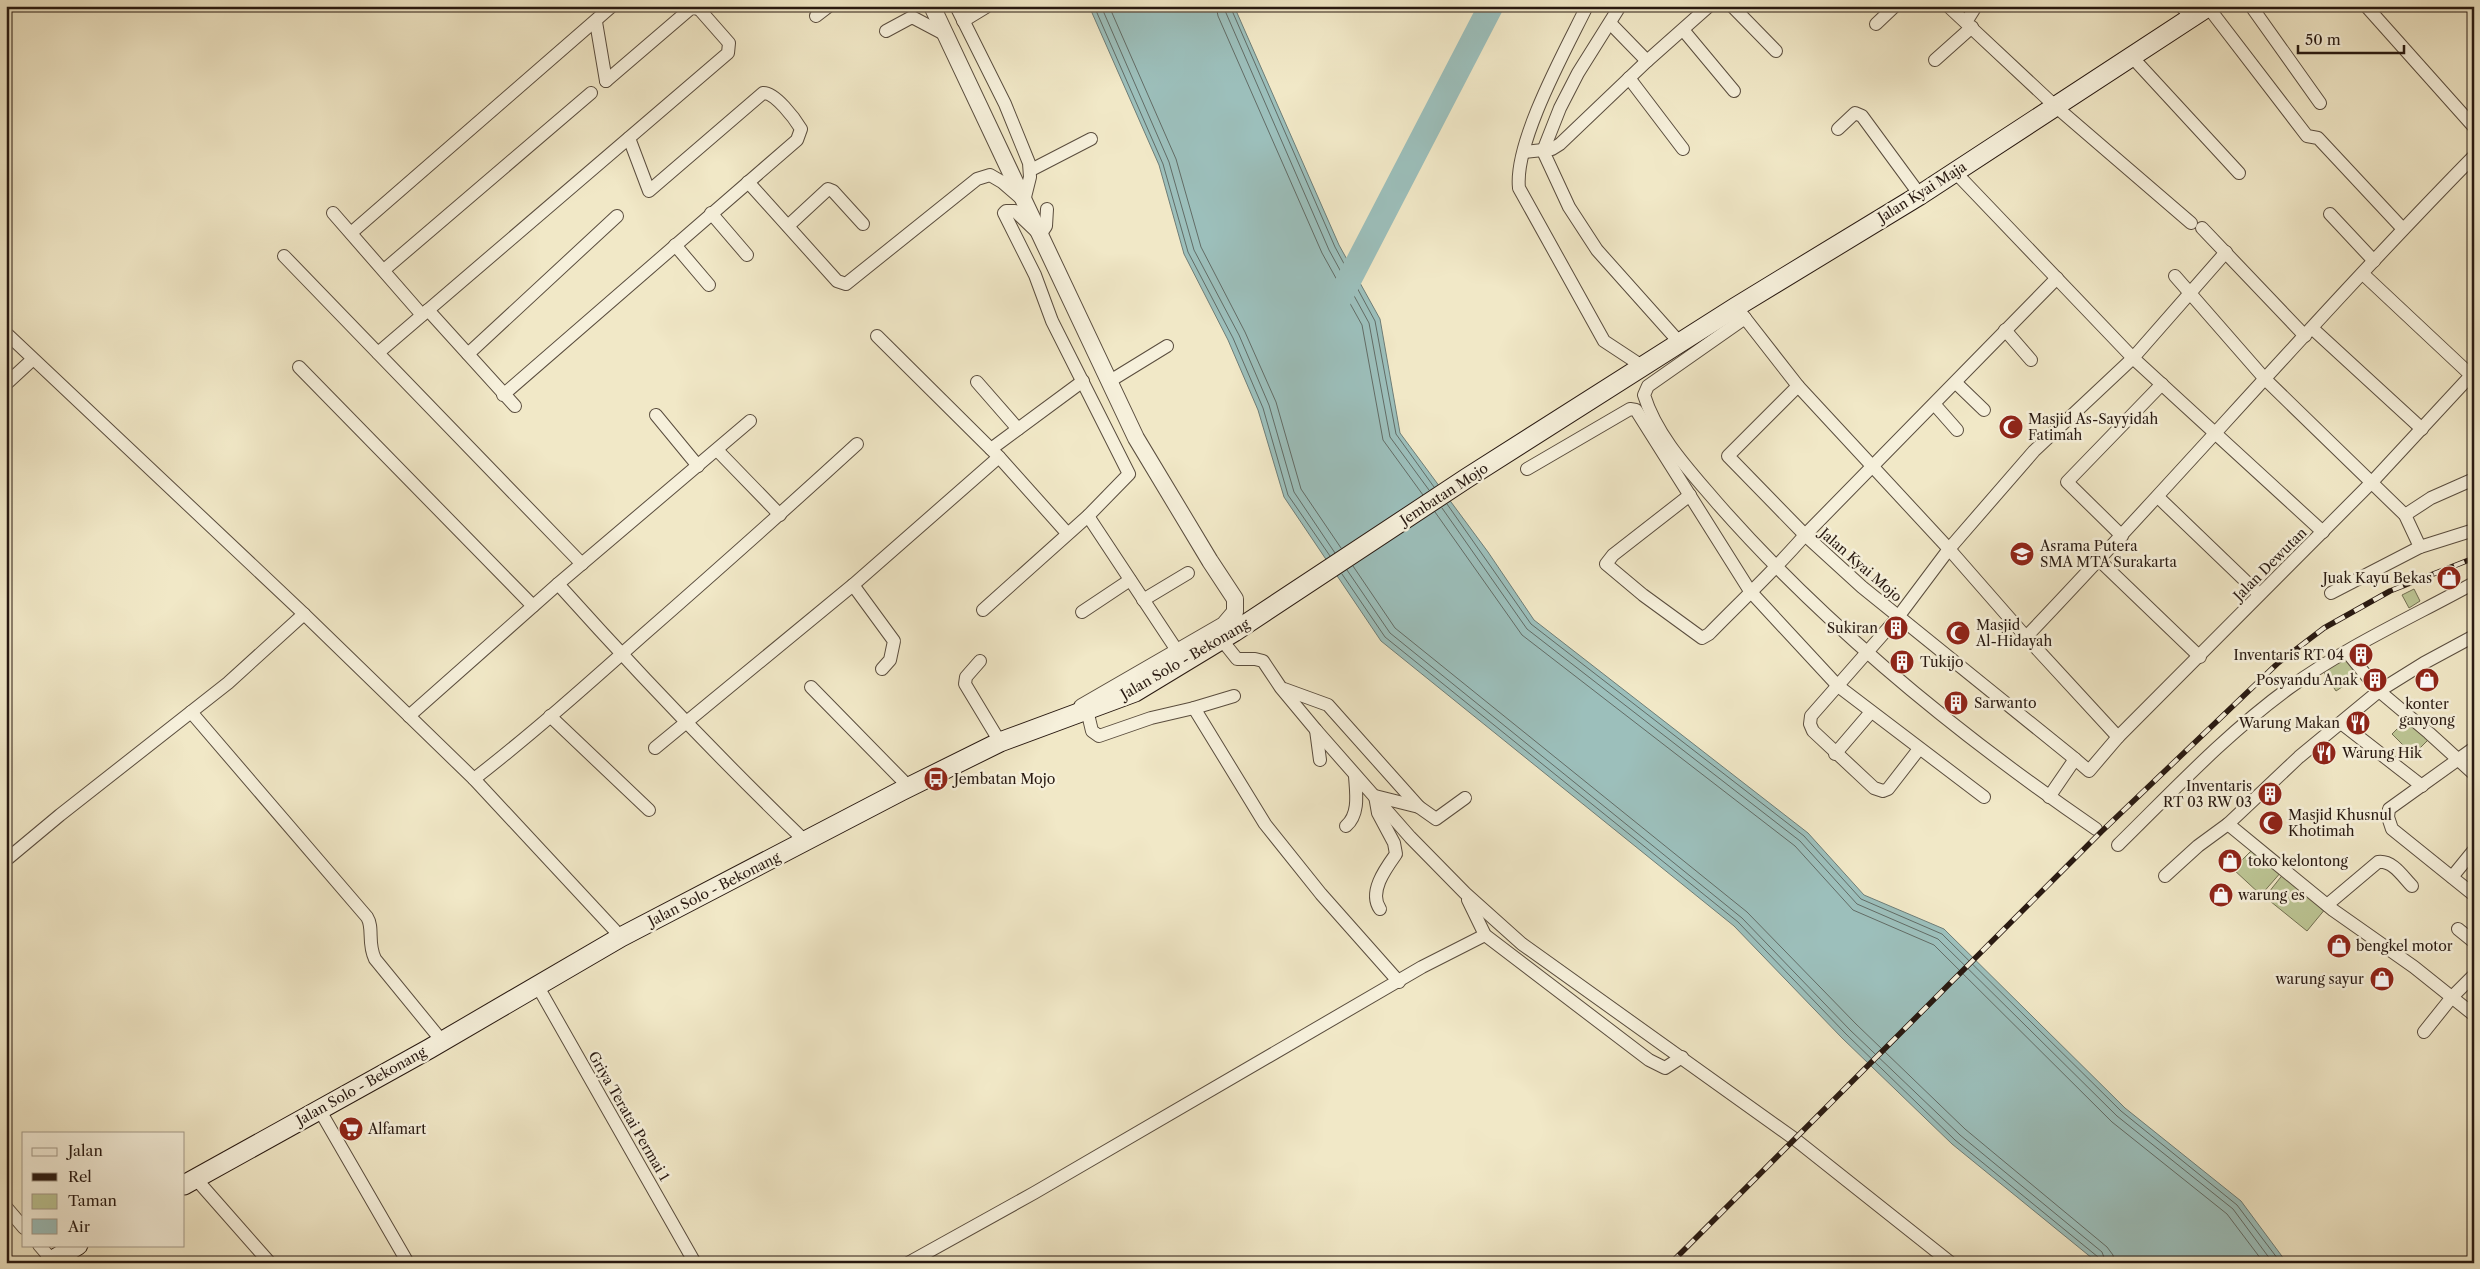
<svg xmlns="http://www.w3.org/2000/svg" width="2480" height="1269" font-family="'Libre Caslon Text',serif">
  <rect width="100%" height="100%" fill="#f1e8c7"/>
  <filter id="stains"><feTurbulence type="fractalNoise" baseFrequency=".004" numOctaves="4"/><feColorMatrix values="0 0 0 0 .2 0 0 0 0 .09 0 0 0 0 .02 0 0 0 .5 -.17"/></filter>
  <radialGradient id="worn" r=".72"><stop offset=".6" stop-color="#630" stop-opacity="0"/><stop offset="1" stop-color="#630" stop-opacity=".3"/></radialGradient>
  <g fill="#bcc594" stroke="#726f52">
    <polygon points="2414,589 2420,601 2409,608 2402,595"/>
    <polygon points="2347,655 2360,675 2336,691 2323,671"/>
    <polygon points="2407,719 2428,740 2413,755 2392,734"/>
    <polygon points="2254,848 2282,871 2261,895 2233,869"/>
    <polygon points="2284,873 2326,908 2307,931 2265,897"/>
  </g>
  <polygon fill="#9cbfbb" stroke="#6e7d77" points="1089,6 1234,6 1339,245 1380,319 1400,433 1488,552 1534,620 1808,833 1864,895 1944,929 2125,1108 2241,1201 2287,1263 2098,1263 1952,1144 1842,1038 1734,926 1381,641 1284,497 1258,410 1228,340 1184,254 1159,165"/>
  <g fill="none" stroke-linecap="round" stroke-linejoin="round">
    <g stroke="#626c66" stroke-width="1">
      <polyline points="1094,6 1163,164 1188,252 1233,338 1263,408 1288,495 1330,556"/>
      <polyline points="1101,6 1169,162 1194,250 1239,335 1269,405 1294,492 1335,553"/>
      <polyline points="1109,6 1176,159 1201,247 1245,332 1276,402 1301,489 1341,548"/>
      <polyline points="1216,6 1218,16 1322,253 1362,325 1383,440 1423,495"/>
      <polyline points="1223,6 1329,250 1369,323 1390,437 1429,490"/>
      <polyline points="1230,6 1335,247 1375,321 1396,434 1434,487"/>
      <polyline points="1447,504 1531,624 1804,836 1861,899 1942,934 2121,1111 2237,1205 2281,1263"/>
      <polyline points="1442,508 1527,629 1800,841 1857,904 1938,939 2117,1116 2233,1209 2273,1263"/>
      <polyline points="1435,512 1522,635 1795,846 1853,910 1934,945 2112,1122 2227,1214 2264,1263"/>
      <polyline points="1353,566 1395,628 1747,912 1856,1024 1965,1129 2107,1247 2113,1255 2114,1263"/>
      <polyline points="1347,570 1390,633 1742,918 1850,1030 1960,1135 2102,1252 2106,1263"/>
      <polyline points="1342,574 1385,637 1738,922 1846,1034 1955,1140 2098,1257 2100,1263"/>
    </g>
    <polyline stroke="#9cbfbb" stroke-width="25" points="1338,301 1491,6"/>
    <defs>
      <g id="minor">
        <path d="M1587 6C1566 49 1514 142 1519 188L1604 341 1642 366"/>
        <polyline points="1620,6 1578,73 1560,108 1543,151 1569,207 1597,250 1680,343"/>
        <polyline points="1732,6 1776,51"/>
        <polyline points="1948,6 2055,106 2191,223"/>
        <polyline points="2181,6 2193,18"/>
        <polyline points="2251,6 2320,103"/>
        <polyline points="2366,6 2474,127"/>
        <polyline points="2208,7 2307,136 2318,138 2403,229"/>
        <polyline points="816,16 829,6"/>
        <polyline points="963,21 986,7"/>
        <polyline points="596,22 606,81"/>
        <polyline points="1966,22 1976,6"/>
        <polyline points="1610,23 1647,61"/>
        <polyline points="1876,24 1895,6"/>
        <polyline points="886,31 912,17 946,35"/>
        <polyline points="1684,31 1734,91"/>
        <polyline points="2132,57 2239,173"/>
        <polyline points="1935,60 1972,27"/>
        <polyline points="1629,78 1683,149"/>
        <polyline points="1838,129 1855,113 1862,116 1920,195"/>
        <polyline points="1524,152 1552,149 1560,144 1647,61 1709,6"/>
        <polyline points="1031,170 1091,139"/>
        <polyline points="1955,172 2133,358 2323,532"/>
        <polyline points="748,182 837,281 846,284 977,179 990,175 1002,182 1024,201 1030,177 1029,163 1005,104 956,6"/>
        <polyline points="333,213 422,315"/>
        <polyline points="711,213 747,255"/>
        <polyline points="2330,214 2374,261"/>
        <polyline points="788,226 828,189 833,191 863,224"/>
        <polyline points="2202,228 2305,336"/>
        <polyline points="351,233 612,6"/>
        <polyline points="675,245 709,285"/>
        <polyline points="284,256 582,564"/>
        <polyline points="384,270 591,93"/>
        <polyline points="2363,274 2474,378"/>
        <polyline points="2175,276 2265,379 2405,515 2420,547"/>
        <polyline points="428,310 515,406"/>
        <polyline points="1741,313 1798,386 1949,549 2026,637 2118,737"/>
        <path d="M1745 318 1648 386 1644 395C1657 437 1690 471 1718 504 1828 629 1959 735 2096 829"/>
        <polyline points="2313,329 2422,429"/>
        <polyline points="2005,330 2031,360"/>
        <polyline points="6,333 304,614 474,779 621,937"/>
        <polyline points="877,336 999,457 1067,533"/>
        <polyline points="378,353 728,53 729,43 700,10 695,8 690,9 606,81"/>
        <polyline points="468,354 617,216"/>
        <polyline points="299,367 533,606"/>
        <polyline points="1110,381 1167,346"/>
        <polyline points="977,382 1018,429"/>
        <polyline points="1956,383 1984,410"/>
        <polyline points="6,384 32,360"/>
        <polyline points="1798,386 1728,456 1805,535 1862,587 2075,759 2049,797"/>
        <path d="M503 395 797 140 801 129C795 119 775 92 763 93L649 191 629 138"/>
        <polyline points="1935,405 1957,430"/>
        <polyline points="656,415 698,466"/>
        <polyline points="991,449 1083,381"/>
        <polyline points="717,450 780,515"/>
        <polyline points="1527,469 1630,409 1636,410 1750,591 1838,686 1984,797"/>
        <path d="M1690 495 1613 555 1606 564 1643 595 1702 638 1709 634C1741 601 1775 570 1805 535L2057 278"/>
        <polyline points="2158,497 2259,594"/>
        <polyline points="2405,515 2431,498 2474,479"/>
        <polyline points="1088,516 1178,652"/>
        <polyline points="2122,536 2067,482 2162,384"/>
        <polyline points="2099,560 2200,657"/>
        <path d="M558 584C637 672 720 759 805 841"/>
        <polyline points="853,585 894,641 890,660 882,669"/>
        <polyline points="2331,593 2420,547 2474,530"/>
        <polyline points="1143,600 1188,573"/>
        <polyline points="983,610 1088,516 1129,474 1052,321 1035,275 1004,213 1006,211 1015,211 1040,235 1046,226 1047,209"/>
        <polyline points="1082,612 1130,580"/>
        <path d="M2026 637C2177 479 2320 313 2474 156"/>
        <polyline points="1221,639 1237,659 1255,659 1263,661 1281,688 1316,730 1410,837 1465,893 1522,944 1796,1140 1951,1263"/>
        <polyline points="2347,652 2379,691 2429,733 2474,774"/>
        <polyline points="980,661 966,677 965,684 1000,742"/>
        <polyline points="811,687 909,787"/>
        <polyline points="1284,689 1328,705 1419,807"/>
        <polyline points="1234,696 1194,708 1265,824 1321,894 1399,982"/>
        <polyline points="1087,710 1092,731 1099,736 1151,718 1194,708"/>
        <path d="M191 712 367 917C374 928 367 943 375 959L442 1041"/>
        <polyline points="409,716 558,584 750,421"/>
        <polyline points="550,716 649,810"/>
        <polyline points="2341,723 2422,786"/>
        <polyline points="1316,730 1320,760"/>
        <polyline points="655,748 853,585 999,457"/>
        <polyline points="2474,748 2389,809 2388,817 2392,829 2474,895"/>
        <polyline points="1919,749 1888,789 1883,791 1874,788 1813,731 1810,724 1811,716 1898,617 1949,549 2034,451 2133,358 2226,252"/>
        <polyline points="1835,754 1871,712"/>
        <polyline points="2075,759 2089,771 2118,737 2372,482 2474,372"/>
        <path d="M474 779C532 734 587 685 642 636 714 573 786 509 857 444"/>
        <polyline points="2228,824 2333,910 2414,967 2474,1015"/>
        <path d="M1346 826C1360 814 1356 792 1355 776"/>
        <path d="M2118 845C2173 791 2226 734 2289 688 2346 647 2412 617 2474 583"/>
        <polyline points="6,860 60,815 228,683 304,614"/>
        <polyline points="2165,876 2198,846 2228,824 2299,757 2379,691 2424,663 2474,636"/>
        <polyline points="2452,877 2474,850"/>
        <polyline points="1468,900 1485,935 1649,1060 1665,1068 1682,1057"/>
        <path d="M2327 905 2378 862C2393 860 2403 877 2412 886"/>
        <path d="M1380 909C1368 892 1386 868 1396 854L1394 843 1378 813 1375 796 1419 807 1436 819 1465 798"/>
        <polyline points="2458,929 2474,942"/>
        <polyline points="537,985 695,1263"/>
        <polyline points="2424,1032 2452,997 2474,975"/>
        <polyline points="319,1109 408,1263"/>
        <polyline points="196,1179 270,1263"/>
        <polyline points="6,1207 24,1228"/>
        <polyline points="39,1245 52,1260"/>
        <polyline points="65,1253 73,1263"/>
        <polyline points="908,1263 1034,1193 1422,967 1485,935"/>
      </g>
      <polyline id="tertiary" points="932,6 1136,438 1210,561 1235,599 1235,612 1224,625 1082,707"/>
      <g id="secondary">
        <polyline points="184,1185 429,1049 621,937 901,791 1000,742 1135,692 1234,632 1467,478 1736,307 1920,195 2209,6"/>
        <polyline points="48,1263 78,1245"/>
      </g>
    </defs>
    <use href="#minor" stroke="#5a4d3e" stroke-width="14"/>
    <use href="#tertiary" stroke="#5a4d3e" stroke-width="18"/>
    <use href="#secondary" stroke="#281911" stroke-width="21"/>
    <use href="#minor" stroke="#f6f0db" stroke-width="12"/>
    <use href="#tertiary" stroke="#f6f0db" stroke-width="16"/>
    <use href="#secondary" stroke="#f6f0db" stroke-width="19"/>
    <defs>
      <polyline id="rail" points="1671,1263 2101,832 2278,663 2324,628 2390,591 2474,558"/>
    </defs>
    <use href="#rail" stroke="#281911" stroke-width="5.5"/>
    <use href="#rail" stroke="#f6f0db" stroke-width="4" stroke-dasharray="11" stroke-linecap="butt"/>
  </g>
  <defs>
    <symbol id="mosque-disc" viewBox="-11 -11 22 22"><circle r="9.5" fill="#8f2418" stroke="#f6f0db"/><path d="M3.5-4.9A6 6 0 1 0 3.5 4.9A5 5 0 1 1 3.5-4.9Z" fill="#fff"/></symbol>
    <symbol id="school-disc" viewBox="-11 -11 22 22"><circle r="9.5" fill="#8f2418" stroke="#f6f0db"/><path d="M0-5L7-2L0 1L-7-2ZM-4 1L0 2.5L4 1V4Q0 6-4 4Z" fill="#fff"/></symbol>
    <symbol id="shop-disc" viewBox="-11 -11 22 22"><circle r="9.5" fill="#8f2418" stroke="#f6f0db"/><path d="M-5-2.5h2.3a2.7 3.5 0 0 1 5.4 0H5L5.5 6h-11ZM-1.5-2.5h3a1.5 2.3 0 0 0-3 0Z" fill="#fff"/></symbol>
    <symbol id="building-disc" viewBox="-11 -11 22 22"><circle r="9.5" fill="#8f2418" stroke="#f6f0db"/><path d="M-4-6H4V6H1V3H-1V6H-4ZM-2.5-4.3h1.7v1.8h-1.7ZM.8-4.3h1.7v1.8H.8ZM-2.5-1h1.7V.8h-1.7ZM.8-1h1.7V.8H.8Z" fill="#fff"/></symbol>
    <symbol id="restaurant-disc" viewBox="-11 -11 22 22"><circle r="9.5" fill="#8f2418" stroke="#f6f0db"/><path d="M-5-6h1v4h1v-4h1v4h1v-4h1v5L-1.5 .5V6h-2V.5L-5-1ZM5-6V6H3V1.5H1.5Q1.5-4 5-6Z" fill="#fff"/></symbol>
    <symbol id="bus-disc" viewBox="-11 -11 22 22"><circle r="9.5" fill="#8f2418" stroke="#f6f0db"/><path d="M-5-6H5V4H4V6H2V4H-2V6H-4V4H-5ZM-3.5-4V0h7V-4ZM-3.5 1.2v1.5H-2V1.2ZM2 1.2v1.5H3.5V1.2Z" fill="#fff"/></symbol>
    <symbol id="supermarket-disc" viewBox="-11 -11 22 22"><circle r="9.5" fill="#8f2418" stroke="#f6f0db"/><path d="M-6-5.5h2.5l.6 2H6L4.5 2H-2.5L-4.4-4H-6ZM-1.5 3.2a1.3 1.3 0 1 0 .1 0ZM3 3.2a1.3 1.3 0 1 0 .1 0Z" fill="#fff"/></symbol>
  </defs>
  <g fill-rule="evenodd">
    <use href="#mosque-disc" x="1997" y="413" width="28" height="28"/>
    <use href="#school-disc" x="2008" y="540" width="28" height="28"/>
    <use href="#shop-disc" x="2435" y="564" width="28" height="28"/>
    <use href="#building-disc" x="1882" y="614" width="28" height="28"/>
    <use href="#mosque-disc" x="1944" y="619" width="28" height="28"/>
    <use href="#building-disc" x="2347" y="641" width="28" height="28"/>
    <use href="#building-disc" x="1888" y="648" width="28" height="28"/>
    <use href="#building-disc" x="2361" y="666" width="28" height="28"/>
    <use href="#shop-disc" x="2413" y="666" width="28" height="28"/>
    <use href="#building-disc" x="1942" y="689" width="28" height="28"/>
    <use href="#restaurant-disc" x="2344" y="709" width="28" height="28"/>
    <use href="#restaurant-disc" x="2310" y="739" width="28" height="28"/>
    <use href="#bus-disc" x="922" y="765" width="28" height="28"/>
    <use href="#building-disc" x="2256" y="780" width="28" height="28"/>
    <use href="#mosque-disc" x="2257" y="809" width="28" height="28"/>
    <use href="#shop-disc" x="2216" y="847" width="28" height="28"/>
    <use href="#shop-disc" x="2207" y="881" width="28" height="28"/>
    <use href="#shop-disc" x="2325" y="932" width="28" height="28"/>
    <use href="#shop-disc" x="2368" y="965" width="28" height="28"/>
    <use href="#supermarket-disc" x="337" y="1115" width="28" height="28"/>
  </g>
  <g text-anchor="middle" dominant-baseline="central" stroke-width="5" stroke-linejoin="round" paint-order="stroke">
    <g font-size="14" fill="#281911" stroke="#f6f0db">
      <text transform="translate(1922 192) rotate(-32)">Jalan Kyai Maja</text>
      <text transform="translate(1444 494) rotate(-33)">Jembatan Mojo</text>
      <text transform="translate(2270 564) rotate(-45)">Jalan Dewutan</text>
      <text transform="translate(1861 565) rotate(41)">Jalan Kyai Mojo</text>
      <text transform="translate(1185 659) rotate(-30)">Jalan Solo - Bekonang</text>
      <text transform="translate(714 889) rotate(-27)">Jalan Solo - Bekonang</text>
      <text transform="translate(361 1086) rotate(-29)">Jalan Solo - Bekonang</text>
      <text transform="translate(629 1116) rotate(60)">Griya Teratai Permai 1</text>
    </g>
    <g font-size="14" fill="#281911" stroke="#f6f0db" text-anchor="start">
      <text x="2028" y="419">Masjid As-Sayyidah<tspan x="2028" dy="16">Fatimah</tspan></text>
      <text x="2040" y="546">Asrama Putera<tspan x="2040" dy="16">SMA MTA Surakarta</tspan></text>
      <text x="2432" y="578" text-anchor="end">Juak Kayu Bekas</text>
      <text x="1976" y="625">Masjid<tspan x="1976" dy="16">Al-Hidayah</tspan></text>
      <text x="1878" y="628" text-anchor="end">Sukiran</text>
      <text x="2344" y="655" text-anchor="end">Inventaris RT 04</text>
      <text x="1920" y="662">Tukijo</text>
      <text x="2358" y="680" text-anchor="end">Posyandu Anak</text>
      <text x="1974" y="703">Sarwanto</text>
      <text x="2427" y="704" text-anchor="middle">konter<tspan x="2427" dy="16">ganyong</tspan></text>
      <text x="2340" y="723" text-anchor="end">Warung Makan</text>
      <text x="2342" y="753">Warung Hik</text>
      <text x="954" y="779">Jembatan Mojo</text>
      <text x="2252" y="786" text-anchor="end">Inventaris<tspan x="2252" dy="16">RT 03 RW 03</tspan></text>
      <text x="2288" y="815">Masjid Khusnul<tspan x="2288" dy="16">Khotimah</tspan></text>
      <text x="2248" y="861">toko kelontong</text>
      <text x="2238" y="895">warung es</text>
      <text x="2356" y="946">bengkel motor</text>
      <text x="2364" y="979" text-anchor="end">warung sayur</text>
      <text x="368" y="1129">Alfamart</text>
    </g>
  </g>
  <rect width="2480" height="1269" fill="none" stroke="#f1e8c7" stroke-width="25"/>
  <rect x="8" y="8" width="2465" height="1254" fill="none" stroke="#281911" stroke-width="2.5"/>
  <rect x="12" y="12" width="2455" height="1244" fill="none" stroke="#281911"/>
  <rect x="22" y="1132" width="162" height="115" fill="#f6f0db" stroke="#a49a8a"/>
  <rect x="32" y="1148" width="25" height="8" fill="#f6f0db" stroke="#a49a8a"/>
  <text x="68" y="1156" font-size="15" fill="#281911">Jalan</text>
  <rect x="32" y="1173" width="25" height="8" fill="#281911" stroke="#a49a8a"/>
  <text x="68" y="1182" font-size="15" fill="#281911">Rel</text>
  <rect x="32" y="1194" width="25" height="15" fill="#bcc594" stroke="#a49a8a"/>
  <text x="68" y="1206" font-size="15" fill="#281911">Taman</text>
  <rect x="32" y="1219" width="25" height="15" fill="#9cbfbb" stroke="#a49a8a"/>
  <text x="68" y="1232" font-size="15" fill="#281911">Air</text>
  <path d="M2298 45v8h106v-8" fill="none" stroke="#281911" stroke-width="2.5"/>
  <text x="2305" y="45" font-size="15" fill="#281911" stroke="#f6f0db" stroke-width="4" paint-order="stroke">50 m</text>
  <rect width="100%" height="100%" filter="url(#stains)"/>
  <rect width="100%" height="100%" fill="url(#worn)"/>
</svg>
